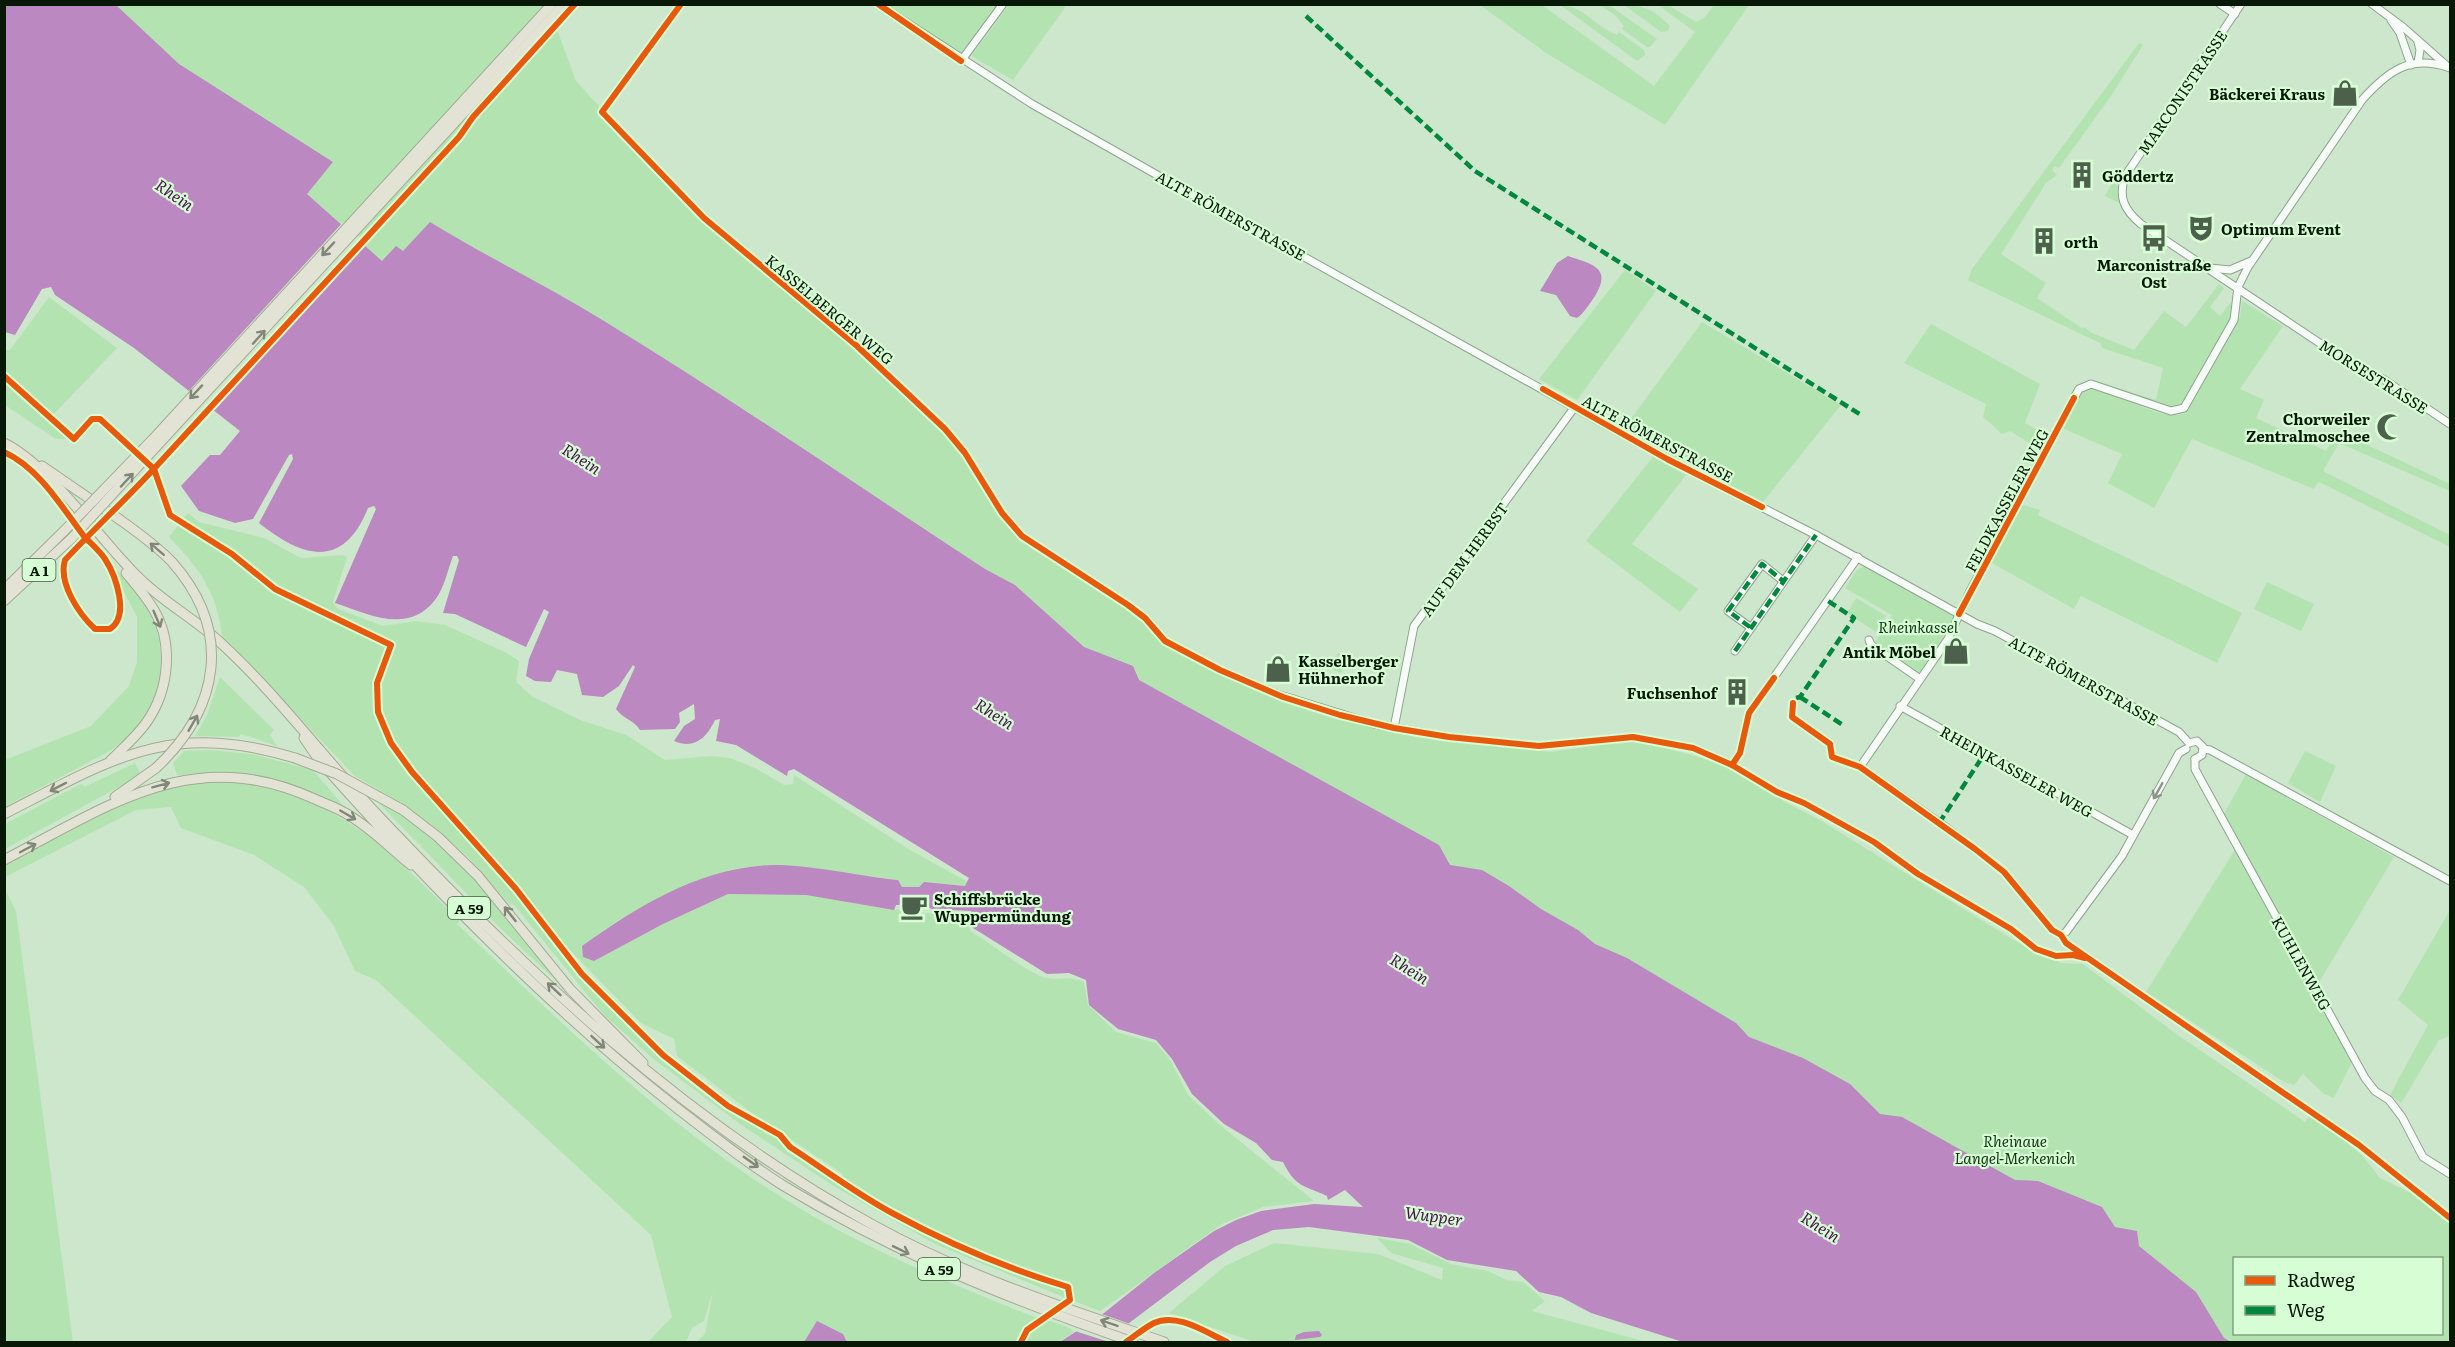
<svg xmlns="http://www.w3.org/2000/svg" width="2455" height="1347" font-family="Literata,serif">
  <rect width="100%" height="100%" fill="#cce7cb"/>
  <g fill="#b4e3b2" fill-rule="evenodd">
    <path d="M5 5H548L576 81 618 127 706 217 813 309 945 430 1016 533 1145 620 1161 641 1194 659 1341 717 1550 752 1634 740 1699 757 1728 768 1770 789 1783 801 1820 820 2012 939 2061 963 2083 964 2175 1033 2305 1122 2310 1115 2362 1155 2380 1178 2415 1195 2450 1224V1342H1969ZM2234 1258H2442V1334H2234Z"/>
    <polygon points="886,5 999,5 962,55"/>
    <polygon points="1009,5 1067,5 1013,80 971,56"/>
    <polygon points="1480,5 1542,5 1654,86 1695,32 1658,5 1668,5 1696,22 1704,18 1714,5 1749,5 1665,125 1546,53"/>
    <path d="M1560 5C1581 4 1597 28 1617 35L1619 32 1644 50 1645 55 1637 61Z"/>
    <polygon points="1600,5 1609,5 1657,39 1650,47 1647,47 1622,29 1624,26 1616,16"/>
    <path d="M1624 5C1643 4 1657 12 1670 26L1668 31 1661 32Z"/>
    <path d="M2139 43 2143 45 2111 96 2059 168 2055 166 2052 170 2057 175 2046 183 2001 254 2046 283 2037 298 2083 329 2084 327 2092 333 2134 350 2164 311 2186 327 2219 284 2224 288 2210 307 2220 316 2231 302C2237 324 2197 380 2185 401L2173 408 2093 380 2156 400 2163 368 2102 348 2100 343 1968 280 1972 269Z"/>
    <polygon points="2113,182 2119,187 2119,203 2105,196"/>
    <polygon points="1625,270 1656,291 1577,400 1539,379"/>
    <polygon points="49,297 117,348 52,416 4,375 5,350 10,350"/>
    <path d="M2242 301 2283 326 2240 389 2264 400 2256 418 2326 451 2338 431 2450 484V491L2339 443 2323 471 2450 535V547L2321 483 2318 482 2314 489 2192 439 2154 508 2108 483 2122 454 2062 428 2080 394 2086 389C2117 386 2155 424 2185 413L2240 317Z"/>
    <polygon points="1702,322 1841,405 1763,502 1622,431"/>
    <polygon points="1931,324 2040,384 2025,423 2049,437 2042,451 2010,431 2002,434 1983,417 1986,404 1904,363"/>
    <polygon points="4,377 5,377 69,435 65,439 56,439 5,405"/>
    <polygon points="1653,457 1686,475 1632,544 1698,589 1680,612 1586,541"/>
    <polygon points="2023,505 2040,510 2038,515 2242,613 2217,663 2081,596 2074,609 1990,562"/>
    <path d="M188 513 199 522 264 538 301 558 342 555 347 557 333 602 338 609 383 626 417 621 445 625 507 653 519 661 516 682 533 697 580 720 626 735 665 760 711 756 730 758 755 768 784 785 793 784 794 775 910 850 968 882 966 886 924 882 919 887H902L898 880 774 865 674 891 620 919 582 946 594 961 663 924 728 894 806 895 883 908 970 918V931C988 941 1030 975 1047 978 1062 981 1068 975 1084 982L1088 1005 1116 1032 1156 1043 1170 1060 1188 1095 1221 1126 1314 1201 1263 1207 1222 1224 1100 1311 1074 1301 1070 1281C1045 1279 1023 1268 1000 1259 942 1236 893 1210 840 1177L843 1174 756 1116 677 1056 674 1039 641 1023 567 947 544 928C587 993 650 1048 712 1095 738 1115 770 1125 790 1150L893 1217 981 1257 1066 1288 1068 1299 935 1244 832 1185 740 1124 656 1061 604 1015 514 905 509 904 467 856 431 825 406 806 355 776 222 637C218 593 199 568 169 537ZM387 649 392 652 380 683V715L401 759C371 723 369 691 387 649Z"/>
    <path d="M108 561C121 575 136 589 146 607 176 659 160 713 114 748 103 756 89 761 78 768 53 781 29 794 5 807V760L91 726 129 686 137 662V617Z"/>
    <polygon points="1867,565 1955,614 1941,643 1919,674 1875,642 1892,615 1845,588 1857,570"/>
    <polygon points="2267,582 2314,604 2301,631 2254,609"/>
    <polygon points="1856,598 1886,616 1876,632 1847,613"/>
    <polygon points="1338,653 1348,657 1341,673 1330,668"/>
    <path d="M220 677 274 730 270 735 277 746C263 742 254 737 240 734L239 737 195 736 207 715Z"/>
    <path d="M209 750 252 754 313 770 347 810C329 806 311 791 292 785 255 771 216 773 177 775L173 763 184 751Z"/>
    <polygon points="2305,751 2336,766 2320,802 2288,783"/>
    <polygon points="135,763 141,775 5,849 5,824 75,787 82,784 84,787"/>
    <polygon points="2246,774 2394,857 2318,984 2224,814"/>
    <path d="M222 781C334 791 384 846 460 921L457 924C566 1027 676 1136 806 1212 876 1253 950 1283 1024 1313 1038 1319 1066 1323 1074 1332L1059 1342H696L705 1334 713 1291 704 1321 692 1328 686 1342H648L672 1317 651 1235 376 980 355 971 334 926 304 887 254 855 181 828 171 807 136 810 5 877V865L121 804 163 787Z"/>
    <path d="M374 798C448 829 518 931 568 992L499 927Z"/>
    <polygon points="2236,848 2352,1062 2334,1098 2324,1094 2303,1074 2294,1085 2284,1082 2146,992"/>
    <polygon points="4,888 16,911 73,1342 5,1342"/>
    <polygon points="2450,910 2450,1036 2439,1040 2401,1103 2390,1095 2428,1025 2398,1000"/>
    <polygon points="1377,1238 1410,1244 1451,1264 1488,1271 1507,1280 1523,1282 1545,1301 1532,1311 1647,1342 1254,1342 1169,1313 1225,1266 1274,1243 1378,1254 1442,1280 1443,1268 1391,1253"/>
  </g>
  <g fill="#bb88c1">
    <path d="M5 5H116L179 64 333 162 307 194 382 261 396 246 403 251 430 222C487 257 547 286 604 321 733 400 858 486 985 569L1015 585 1084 647 1133 666 1139 680 1439 845 1450 865 1482 870 1509 886 1541 909 1578 930 1595 944 1627 958 1736 1023 1749 1037 1803 1058 1850 1084 1880 1114 1902 1117 2015 1180 2038 1181 2102 1207 2115 1227 2137 1231 2139 1246 2196 1292 2224 1338 2231 1342H1683L1591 1313 1561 1297 1539 1292 1516 1271 1447 1260 1408 1240 1309 1227 1273 1230 1236 1246 1210 1262 1104 1342H1060L1104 1313 1154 1273 1214 1231 1236 1220 1261 1211 1314 1204 1363 1207 1345 1190 1328 1200 1327 1196C1304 1185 1296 1188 1283 1162L1272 1160 1256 1143 1224 1124 1192 1094 1172 1059 1156 1040 1118 1029 1089 1005 1086 980 1069 973 1047 974 973 928 971 911 932 909 919 904 896 905 894 910 806 895 728 894 663 924 594 961 583 957 582 946C637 906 703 866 774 865 812 865 859 876 898 880L902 887H919L924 882 965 886 969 878 794 769 788 771 787 776 736 745 716 741 720 719 715 720C707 737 695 750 674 741L684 726 695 719 694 704 679 713 680 722 675 729 640 730C633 719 623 719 616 709L635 667 633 665 619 686 603 697 582 695 577 674 557 670 551 682 535 681 526 676 529 659 549 612 544 609 526 647 455 614 443 613 459 560 457 556H453C448 569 444 589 435 600 408 635 368 614 335 603L376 509 374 506 368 508C343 570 303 558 259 523L293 459 292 454 289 455 253 519 235 523 199 511 181 486 210 455H220L240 431 134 348 55 295 51 287 42 289 15 335 5 332Z"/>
    <path d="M1568 256C1591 264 1613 267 1595 296 1590 303 1584 313 1577 318L1570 316 1556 295 1540 291 1557 263Z"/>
    <polygon points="817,1321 843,1334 847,1342 804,1342"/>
    <polygon points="1319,1331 1322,1335 1320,1337 1295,1340 1296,1335 1304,1332"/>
  </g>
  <g fill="#cce7cb">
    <polygon points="343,222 365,242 210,411 187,393"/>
    <polygon points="1099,1313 1133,1325 1109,1342 1072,1330"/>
  </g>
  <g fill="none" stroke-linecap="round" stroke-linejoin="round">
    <defs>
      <g id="minor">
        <polyline points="681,4 602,112 704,218 857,346 945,429 965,453 1002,513 1022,536 1128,605 1145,618 1165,641 1220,670 1277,694 1374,724 1449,737 1539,746 1633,737 1693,748 1732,765 1740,753 1749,713 1858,557"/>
        <polyline points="878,4 1032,104 1166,180 1667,459 1816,535 1977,624 1995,631 2179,732 2189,743"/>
        <polyline points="2220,4 2235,14"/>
        <path d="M2241 4 2125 176C2118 197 2124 210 2141 224L2366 374 2383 379 2450 424"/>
        <polyline points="2372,4 2403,27 2446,65"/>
        <polyline points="2391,20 2400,33 2411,65"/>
        <polyline points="961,61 1003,4"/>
        <polyline points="2418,63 2420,50 2418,42"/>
        <polyline points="2210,268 2230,270 2251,261"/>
        <polyline points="1750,627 1728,611 1762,564 1783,581"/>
        <polyline points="1869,640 1871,645 1920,679"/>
        <polyline points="1735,651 1816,535"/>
        <polyline points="1900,706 2133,835"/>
        <polyline points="1394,728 1414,626 1574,408"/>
        <polyline points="2189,743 2197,741 2203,747 2202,755 2195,759"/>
        <path d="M2186 749 2179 753 2122 856 2066 932 2061 935 2052 930 2004 872 1947 828 1860 767 1948 639 1969 593 2079 389 2091 384 2171 411 2184 408 2234 320 2238 287 2248 267 2362 100C2388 71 2410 54 2450 68"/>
        <polyline points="2204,749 2210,750 2450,881"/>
        <polyline points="2195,759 2195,769 2202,782 2365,1078 2375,1091 2389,1100 2402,1117 2423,1157 2450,1174"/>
      </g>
      <g id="highway">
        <path d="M4 443C49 465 99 538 136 575 162 602 196 619 223 645 278 696 323 757 374 811 523 969 682 1120 873 1225 965 1276 1065 1308 1164 1342"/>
        <polyline points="42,466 119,519"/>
        <polyline points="4,590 64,531"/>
        <polyline points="4,601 72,538"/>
        <path d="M304 738 319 760C427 882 545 1004 673 1105 709 1133 746 1162 784 1186 897 1254 1009 1299 1133 1342"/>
        <path d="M111 760C123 748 136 737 146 723 169 691 174 644 154 610 146 596 135 584 126 573"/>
        <polyline points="115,797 156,768"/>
        <polyline points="403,810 438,837 478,876 570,989 643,1063"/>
        <path d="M4 814C114 758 169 720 295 758"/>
        <path d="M4 860C112 804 194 743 317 800 328 805 340 809 350 816 372 829 391 849 411 865"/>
      </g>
    </defs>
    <use href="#minor" stroke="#8ea38e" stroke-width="9"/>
    <use href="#highway" stroke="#a3ab93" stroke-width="11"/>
    <use href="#minor" stroke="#f7fbf7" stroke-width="7"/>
    <use href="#highway" stroke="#e3e3d5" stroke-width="9"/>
    <defs>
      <g id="highway-bridge">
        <path d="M119 519C137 532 157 546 172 562 233 631 220 708 156 768"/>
        <polyline points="64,531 154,438 552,4"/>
        <polyline points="72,538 564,4"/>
        <polyline points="295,758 337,774 403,810"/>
      </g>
    </defs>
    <use href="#highway-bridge" stroke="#a3ab93" stroke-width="11" stroke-linecap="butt"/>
    <use href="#highway-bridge" stroke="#e3e3d5" stroke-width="9"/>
    <g stroke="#00873e" stroke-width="4.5" stroke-dasharray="9 4.5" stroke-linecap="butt">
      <polyline points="1306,16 1475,171 1861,415"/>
      <polyline points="1750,627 1728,611 1762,564 1783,581"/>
      <polyline points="1735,651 1816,535"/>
      <polyline points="1800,697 1843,725"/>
      <polyline points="1796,698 1800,697 1854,618 1828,601"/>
      <polyline points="1939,823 1985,753"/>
    </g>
    <defs>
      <g id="cycleway">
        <polyline points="681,4 602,112 704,218 857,346 945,429 965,453 1002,513 1022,536 1128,605 1145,618 1165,641 1220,670 1283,697 1340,715 1394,728 1449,737 1539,746 1633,737 1693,748 1732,765 1777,792 1804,803 1874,842 1918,874 2011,929 2036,949 2056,956 2073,955 2085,958"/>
        <polyline points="878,4 961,61"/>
        <path d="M4 376 74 439 92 419H100L154 469 170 515 232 554 275 589 391 645 377 683 378 712 391 743 412 772 516 889 582 974 663 1055 728 1106 780 1135 790 1147C824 1169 858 1195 894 1214 949 1244 1009 1269 1068 1287L1070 1300 1027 1330 1021 1342"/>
        <polyline points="1543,389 1667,459 1762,507"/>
        <path d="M4 452C39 468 61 506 83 535 90 543 99 550 105 559 116 576 130 616 110 629H95C79 614 58 583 65 560 93 530 123 502 151 472L459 137 473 117 575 4"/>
        <polyline points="1959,614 2074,398"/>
        <polyline points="1793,703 1792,717 1830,744 1832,757 1860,767 1975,849 2004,872 2052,930 2061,935 2066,943 2359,1145 2450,1218"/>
        <polyline points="1732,765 1740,753 1749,713 1774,678"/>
        <path d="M1126 1342C1135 1336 1144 1328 1154 1323 1177 1312 1207 1333 1227 1342"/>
      </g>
    </defs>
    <use href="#cycleway" stroke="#d6fdd4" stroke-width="10"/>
    <use href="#cycleway" stroke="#e8590c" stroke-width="6"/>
  </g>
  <defs><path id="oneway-shaft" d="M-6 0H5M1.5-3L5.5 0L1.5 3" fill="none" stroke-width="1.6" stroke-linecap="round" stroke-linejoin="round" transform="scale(1.5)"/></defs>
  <g stroke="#808878">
    <use href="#oneway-shaft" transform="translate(328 249) rotate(133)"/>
    <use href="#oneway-shaft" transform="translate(259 337) rotate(-48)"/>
    <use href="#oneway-shaft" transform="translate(196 392) rotate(133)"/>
    <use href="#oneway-shaft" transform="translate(127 480) rotate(-47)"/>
    <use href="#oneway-shaft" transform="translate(157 549) rotate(-139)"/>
    <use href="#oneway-shaft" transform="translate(157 619) rotate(67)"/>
    <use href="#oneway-shaft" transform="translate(193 723) rotate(-60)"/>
    <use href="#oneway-shaft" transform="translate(161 785) rotate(-15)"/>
    <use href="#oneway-shaft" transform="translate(58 787) rotate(153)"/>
    <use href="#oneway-shaft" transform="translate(348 815) rotate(30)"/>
    <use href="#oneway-shaft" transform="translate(28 848) rotate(-28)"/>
    <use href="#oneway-shaft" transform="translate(510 914) rotate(-128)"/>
    <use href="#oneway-shaft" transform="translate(554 989) rotate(-137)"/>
    <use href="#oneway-shaft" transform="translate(598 1042) rotate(42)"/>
    <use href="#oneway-shaft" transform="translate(751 1162) rotate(35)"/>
    <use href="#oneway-shaft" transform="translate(901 1250) rotate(26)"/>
    <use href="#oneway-shaft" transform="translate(1109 1323) rotate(-161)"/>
  </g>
  <use stroke="#8b958b" href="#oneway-shaft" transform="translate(2158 791) rotate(119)"/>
  <defs>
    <symbol id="shop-bare" viewBox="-9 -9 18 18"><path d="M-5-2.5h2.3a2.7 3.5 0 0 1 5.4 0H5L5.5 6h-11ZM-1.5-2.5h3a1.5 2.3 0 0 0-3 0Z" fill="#4c604c" stroke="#d6fdd4" stroke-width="2.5" paint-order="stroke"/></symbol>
    <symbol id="building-bare" viewBox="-9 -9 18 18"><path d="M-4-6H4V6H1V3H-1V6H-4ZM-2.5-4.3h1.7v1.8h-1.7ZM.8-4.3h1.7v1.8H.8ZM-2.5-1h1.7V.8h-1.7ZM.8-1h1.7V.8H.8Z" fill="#4c604c" stroke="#d6fdd4" stroke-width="2.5" paint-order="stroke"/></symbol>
    <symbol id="theatre-bare" viewBox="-9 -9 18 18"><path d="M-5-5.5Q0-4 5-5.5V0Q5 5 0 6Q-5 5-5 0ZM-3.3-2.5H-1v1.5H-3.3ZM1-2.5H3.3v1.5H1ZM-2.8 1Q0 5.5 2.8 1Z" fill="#4c604c" stroke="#d6fdd4" stroke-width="2.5" paint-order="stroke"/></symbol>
    <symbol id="bus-bare" viewBox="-9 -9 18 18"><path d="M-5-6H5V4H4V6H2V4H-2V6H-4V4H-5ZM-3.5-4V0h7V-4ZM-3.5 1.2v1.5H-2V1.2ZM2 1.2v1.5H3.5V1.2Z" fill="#4c604c" stroke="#d6fdd4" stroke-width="2.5" paint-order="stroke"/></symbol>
    <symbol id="mosque-bare" viewBox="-9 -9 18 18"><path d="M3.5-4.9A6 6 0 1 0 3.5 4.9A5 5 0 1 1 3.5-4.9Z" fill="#4c604c" stroke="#d6fdd4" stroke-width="2.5" paint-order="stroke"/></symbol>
    <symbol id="cafe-bare" viewBox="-9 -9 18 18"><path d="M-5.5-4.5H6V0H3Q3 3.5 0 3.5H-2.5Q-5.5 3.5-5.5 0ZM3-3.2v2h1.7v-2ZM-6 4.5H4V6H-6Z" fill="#4c604c" stroke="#d6fdd4" stroke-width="2.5" paint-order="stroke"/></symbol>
  </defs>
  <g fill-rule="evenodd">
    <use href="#shop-bare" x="2326" y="74" width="38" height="38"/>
    <use href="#building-bare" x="2063" y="156" width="38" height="38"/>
    <use href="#theatre-bare" x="2182" y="209" width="38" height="38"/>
    <use href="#bus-bare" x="2135" y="219" width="38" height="38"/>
    <use href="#building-bare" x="2025" y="222" width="38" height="38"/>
    <use href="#mosque-bare" x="2371" y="408" width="38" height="38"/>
    <use href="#shop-bare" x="1937" y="632" width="38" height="38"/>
    <use href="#shop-bare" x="1259" y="650" width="38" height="38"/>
    <use href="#building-bare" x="1718" y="673" width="38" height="38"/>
    <use href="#cafe-bare" x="895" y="888" width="38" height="38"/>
  </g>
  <g text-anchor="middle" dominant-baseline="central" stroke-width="4.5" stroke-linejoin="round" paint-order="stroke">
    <g fill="#d6fdd4" stroke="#455d44" stroke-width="1.5">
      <rect x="22.5" y="559" width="33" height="22" rx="4.5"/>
      <rect x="448" y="897" width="42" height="22" rx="4.5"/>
      <rect x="918" y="1258" width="42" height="22" rx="4.5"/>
    </g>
    <g font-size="14" font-weight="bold" fill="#071807">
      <text x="39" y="570">A 1</text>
      <text x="469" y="908">A 59</text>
      <text x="939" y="1269">A 59</text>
    </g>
    <g font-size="15" fill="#071807" stroke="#d6fdd4">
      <text transform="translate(2182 92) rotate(-56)">MARCONISTRASSE</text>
      <text transform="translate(1231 215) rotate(29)">ALTE RÖMERSTRASSE</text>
      <text transform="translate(830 309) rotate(40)">KASSELBERGER WEG</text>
      <text transform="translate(2374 376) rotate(32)">MORSESTRASSE</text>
      <text transform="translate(1658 438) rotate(28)">ALTE RÖMERSTRASSE</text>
      <text transform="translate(2006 500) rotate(-62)">FELDKASSELER WEG</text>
      <text transform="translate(1464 559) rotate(-54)">AUF DEM HERBST</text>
      <text transform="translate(2084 680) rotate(29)">ALTE RÖMERSTRASSE</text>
      <text transform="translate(2017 771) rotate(29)">RHEINKASSELER WEG</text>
      <text transform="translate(2302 963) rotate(61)">KUHLENWEG</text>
    </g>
    <g font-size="15" font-weight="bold" fill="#071807" stroke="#d6fdd4" text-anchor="start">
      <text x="2325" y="93" text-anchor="end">Bäckerei Kraus</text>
      <text x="2102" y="175">Göddertz</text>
      <text x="2221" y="228">Optimum Event</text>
      <text x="2064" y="241">orth</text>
      <text x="2154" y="264" text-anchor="middle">Marconistraße<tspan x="2154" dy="17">Ost</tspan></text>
      <text x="2370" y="418" text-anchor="end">Chorweiler<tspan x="2370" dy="17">Zentralmoschee</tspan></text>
      <text x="1936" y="651" text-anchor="end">Antik Möbel</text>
      <text x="1298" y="660">Kasselberger<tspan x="1298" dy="17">Hühnerhof</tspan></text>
      <text x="1717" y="692" text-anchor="end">Fuchsenhof</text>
      <text x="934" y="898">Schiffsbrücke<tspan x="934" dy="17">Wuppermündung</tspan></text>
    </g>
    <g font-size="15" font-style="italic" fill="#113712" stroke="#d6fdd4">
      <text x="1918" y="626">Rheinkassel</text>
      <text x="2015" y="1140">Rheinaue<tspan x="2015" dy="17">Langel-Merkenich</tspan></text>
    </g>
    <g font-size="16" font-style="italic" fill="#48124e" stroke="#d6fdd4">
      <text transform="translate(175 194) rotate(34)">Rhein</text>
      <text transform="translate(582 458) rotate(33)">Rhein</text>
      <text transform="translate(995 713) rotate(32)">Rhein</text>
      <text transform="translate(1410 968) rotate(32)">Rhein</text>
      <text transform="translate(1434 1215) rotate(8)">Wupper</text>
      <text transform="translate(1821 1226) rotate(32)">Rhein</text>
    </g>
  </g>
  <rect width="2455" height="1347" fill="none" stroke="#071807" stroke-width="12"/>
  <rect x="2233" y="1257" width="210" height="78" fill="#d6fdd4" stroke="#83a182" stroke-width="1.5"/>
  <rect x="2245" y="1276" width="30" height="9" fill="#e8590c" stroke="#83a182" stroke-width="1.5"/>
  <text x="2287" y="1287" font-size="18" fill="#071807">Radweg</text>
  <rect x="2245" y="1306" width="30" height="9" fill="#00873e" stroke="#83a182" stroke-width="1.5"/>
  <text x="2287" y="1317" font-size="18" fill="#071807">Weg</text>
</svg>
